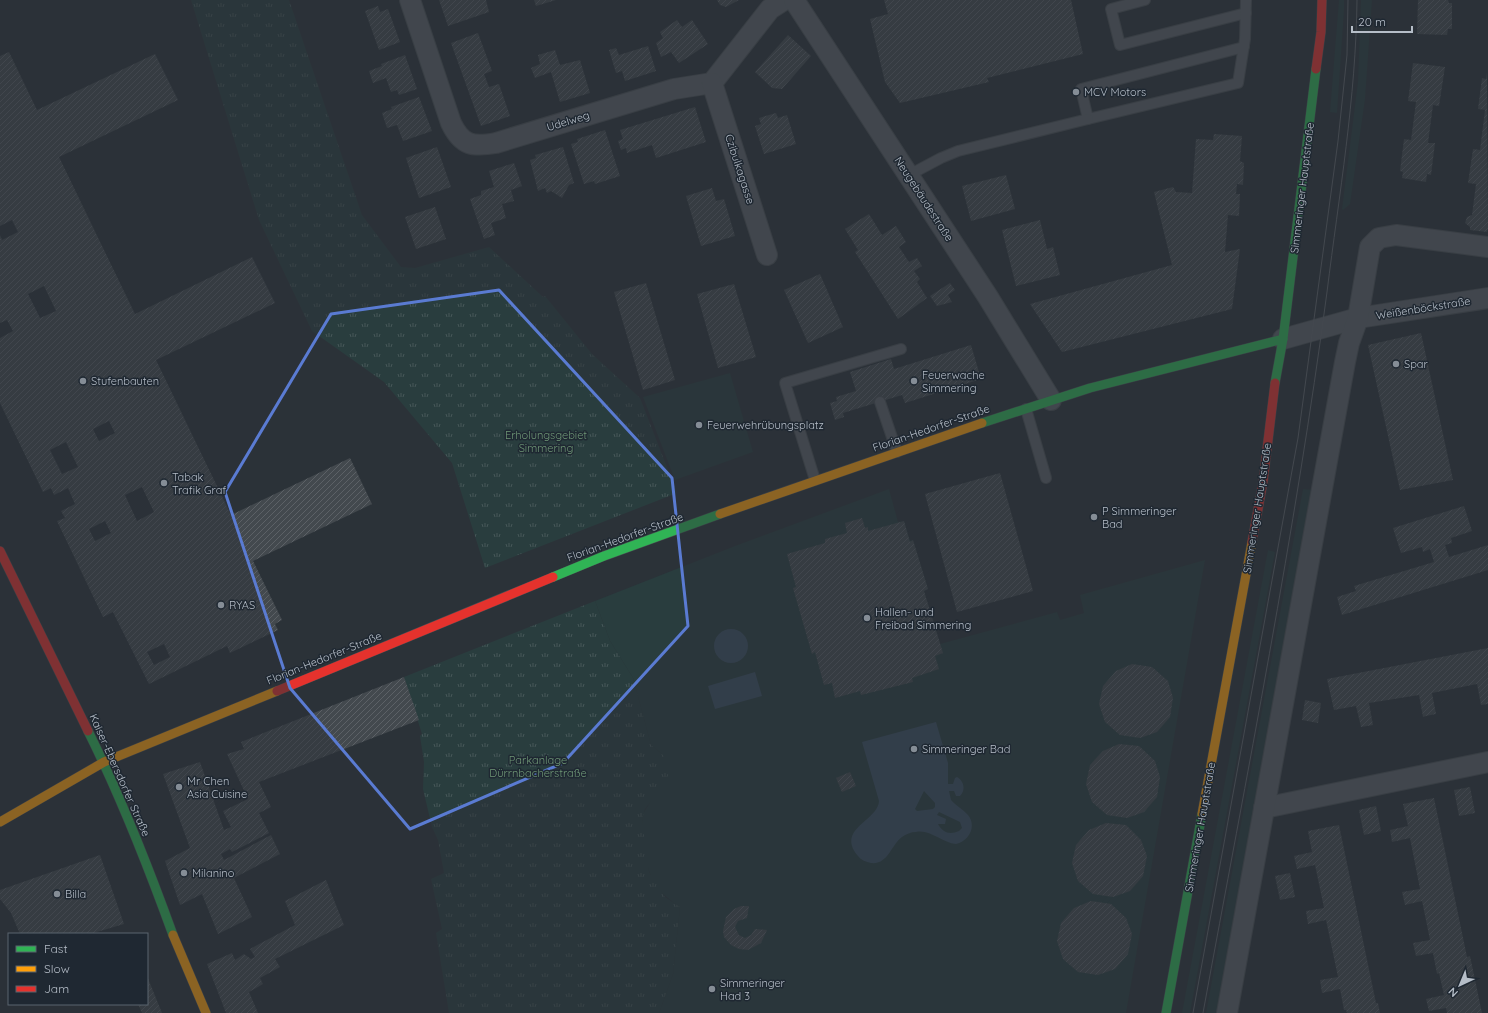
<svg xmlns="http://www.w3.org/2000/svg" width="1488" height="1013" font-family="Quicksand,sans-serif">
  <defs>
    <pattern id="park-tufts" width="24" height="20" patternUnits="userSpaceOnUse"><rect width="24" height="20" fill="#293d3e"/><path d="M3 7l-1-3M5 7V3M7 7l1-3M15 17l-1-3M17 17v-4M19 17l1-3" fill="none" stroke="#465758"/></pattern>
    <pattern id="building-hatch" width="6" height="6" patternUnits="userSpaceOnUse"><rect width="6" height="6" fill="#43494e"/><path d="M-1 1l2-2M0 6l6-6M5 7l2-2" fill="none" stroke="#5c6166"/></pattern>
  </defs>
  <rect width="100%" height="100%" fill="#2b3238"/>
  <g fill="#293d3e">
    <polygon points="1339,0 1344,0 1344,10 1337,113 1330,112"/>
    <polygon points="1361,0 1372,0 1365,99 1350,204 1343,210 1342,209 1358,82"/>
    <polygon points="730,373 753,452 675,480 643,397"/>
    <path d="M889 489 898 522 904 521 910 541 913 540 928 589 924 591 940 644 1057 612 1060 620 1084 613 1080 595 1205 560 1126 1013H659L673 974 680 907C651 888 647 873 644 840 643 833 642 825 642 818 643 812 647 808 650 802 656 787 658 769 662 754L651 745 633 678 610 641 595 601 735 546Z"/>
    <polygon points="1303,489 1312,490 1218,1013 1206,1013"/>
    <polygon points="1268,550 1275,552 1190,1013 1182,1013"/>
  </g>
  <g fill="url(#park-tufts)">
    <polygon points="191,0 289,0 362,215 401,267 415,268 489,247 543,297 545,296 592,354 640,398 677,493 485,568 452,463 384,382 312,331 259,220"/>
    <polygon points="595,601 610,641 633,678 651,745 662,754 667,762 669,770 667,780 645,809 642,819 649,872 665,897 680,907 673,974 659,1013 449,1013 436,933 442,929 431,879 444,873 438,840 432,827 423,789 424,762 420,736 422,734 404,677"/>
  </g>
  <g fill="#3b4e60" fill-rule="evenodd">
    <circle cx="731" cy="646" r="17"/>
    <polygon points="755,672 762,696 715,709 708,686"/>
    <path d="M936 722 948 763V784H953L955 778 957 777C964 781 966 790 960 796H956L954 791H949L951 800C956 806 963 809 968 815 977 826 969 841 956 844 942 843 930 829 916 832 911 832 906 834 902 837 891 845 888 865 871 863 866 862 861 860 858 856 835 829 878 821 879 801L862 742ZM924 791 935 803V807L933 809 917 811 915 809ZM939 812 960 822 962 828 959 831C950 835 943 833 938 824H945L946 819 937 815Z"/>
  </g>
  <g fill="url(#building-hatch)" fill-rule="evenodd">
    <polygon points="439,0 486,0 489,12 448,26"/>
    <polygon points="534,0 556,0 536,6"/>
    <polygon points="717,0 739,0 726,7 720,5"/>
    <polygon points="884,0 1071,0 1083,54 987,78 989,82 900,103 885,82 870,19 888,14"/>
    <polygon points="1418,0 1448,0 1449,3 1452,3 1452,29 1448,29 1447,35 1417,34"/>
    <polygon points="378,6 380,12 388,9 400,42 379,50 365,11"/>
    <polygon points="677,20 682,27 692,20 708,44 679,63 671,52 661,57 656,43 663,38 660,32"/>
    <polygon points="478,33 492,71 484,74 489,87 499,84 510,116 481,126 451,43"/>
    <polygon points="788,35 811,56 782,89 772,88 755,72"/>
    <polygon points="648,46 656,71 625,81 622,71 616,73 609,50 616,48 619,55"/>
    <polygon points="555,50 560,65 580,60 590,93 560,102 551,72 535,78 531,68 540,64 538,55"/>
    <path d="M9 52 37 110 155 54 178 100 59 157 135 314 252 257 275 303 156 360 231 515 350 458 372 504 253 561 282 620 275 624 278 630 230 653 227 646 149 684 113 612 103 617 57 521 65 518 61 511 75 504 68 488 54 495 51 488 43 492 0 403V338L13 331 7 320 0 323V235L2 240 18 232 12 220 0 226V56ZM44 286 56 311 40 318 28 294ZM109 421 115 433 99 441 93 429ZM66 442 78 467 62 474 50 450ZM142 487 154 512 137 521 125 495ZM105 521 111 533 95 541 89 529ZM164 644 170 657 154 665 147 652Z"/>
    <polygon points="405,55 417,89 399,95 397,90 391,92 386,78 373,83 369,71 382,66 381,64"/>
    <polygon points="1413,63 1445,67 1439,106 1433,105 1428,143 1435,143 1431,175 1427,174 1426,182 1402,178 1403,172 1400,171 1404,139 1411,140 1416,102 1408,101"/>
    <polygon points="1487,73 1488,228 1487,232 1470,230 1470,227 1465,223 1467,217 1472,215 1476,184 1468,183 1473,149 1480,150 1485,110 1478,109 1482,78 1486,79"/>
    <polygon points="419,97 432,131 403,141 397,125 387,128 382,113 392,109 391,107"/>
    <polygon points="695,107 706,142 656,158 652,145 627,153 626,148 621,150 618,141 623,139 620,130"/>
    <polygon points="776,113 778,118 787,115 796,144 764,154 755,126 761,124 759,118"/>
    <polygon points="605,130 620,176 595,184 594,181 584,184 571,144 578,142 577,139"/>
    <polygon points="1214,134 1242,136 1240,161 1244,163 1243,185 1237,184 1236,194 1240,194 1239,216 1228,215 1225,252 1240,249 1232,309 1062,352 1030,304 1172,265 1154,192 1173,187 1176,192 1192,193 1196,139 1213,140"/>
    <polygon points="437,147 451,187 419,198 406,158"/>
    <polygon points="563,147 574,183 569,185 562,198 551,191 547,193 545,188 538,191 530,160 536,158 535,155"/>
    <polygon points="514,163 522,186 511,190 514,201 502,204 506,218 491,223 495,235 484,239 470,199 481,195 481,191 494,187 489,171"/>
    <polygon points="1006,175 1015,209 971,221 962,186"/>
    <polygon points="712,188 716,201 724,199 735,236 701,246 686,196"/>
    <polygon points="435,207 446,239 416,249 405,217"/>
    <polygon points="869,214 882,235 896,226 906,242 899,247 909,262 917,258 922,266 914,271 920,279 917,282 927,298 898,319 855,252 858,250 845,229"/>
    <polygon points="1040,220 1047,249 1053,247 1060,275 1016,286 1002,230"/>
    <polygon points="820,274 843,327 808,343 784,290"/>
    <polygon points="646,283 675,380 643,390 614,292"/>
    <polygon points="950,283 955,290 948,295 952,302 937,306 930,296"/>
    <polygon points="734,284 756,357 718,368 697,294"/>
    <polygon points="1421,333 1453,480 1400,490 1368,345"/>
    <polygon points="971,345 981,379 905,403 902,395 843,413 844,417 835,420 830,403 837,401 836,397 856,391 850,372 891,359 894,369"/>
    <polygon points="1000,473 1033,591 957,612 925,494"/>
    <polygon points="1464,506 1472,531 1451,538 1452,543 1445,545 1449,557 1488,545 1488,570 1342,615 1337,597 1356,591 1354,586 1434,562 1430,549 1423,552 1422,547 1401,553 1393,528"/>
    <polygon points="862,518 865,528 868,527 868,531 904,521 910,542 913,540 928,589 924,591 943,653 935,656 939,669 912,678 913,682 861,695 860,691 835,698 832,683 824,685 815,652 812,654 793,588 796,587 787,554 825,543 825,539 847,533 845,523"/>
    <polygon points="1488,648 1488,704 1481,705 1477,684 1432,693 1436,714 1426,716 1423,717 1419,695 1369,703 1373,725 1361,727 1356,706 1334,710 1327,679"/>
    <polygon points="1132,664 1152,667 1168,681 1173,698 1170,717 1157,732 1140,738 1120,735 1105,722 1099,704 1103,686 1116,671"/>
    <polygon points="404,677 419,720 259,782 271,807 259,813 269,833 232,852 230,849 221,854 224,860 271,835 280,854 234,878 252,917 218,934 202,894 180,905 165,861 190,848 163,774 200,762 224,830 231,827 223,811 248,799 227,754 244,749 241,742"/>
    <polygon points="1305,700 1321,703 1318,723 1302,720"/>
    <polygon points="1119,744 1139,746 1155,761 1160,777 1157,797 1144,812 1127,818 1107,815 1092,802 1086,784 1090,765 1103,751"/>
    <polygon points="850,772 856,786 842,792 836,778"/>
    <polygon points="1470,787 1475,813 1459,816 1454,790"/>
    <polygon points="1434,798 1467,957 1470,956 1482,1013 1447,1013 1446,1008 1429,1011 1426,999 1444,995 1439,973 1437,974 1433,953 1416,956 1413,943 1430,940 1422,901 1405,905 1402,892 1420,889 1410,838 1392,842 1390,830 1408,826 1403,804"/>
    <polygon points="1376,806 1381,831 1364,835 1359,810"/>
    <polygon points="1106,823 1126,825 1141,840 1147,856 1143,876 1130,891 1113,897 1093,894 1078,881 1072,863 1076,845 1089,830"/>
    <polygon points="1339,825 1376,1003 1378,1003 1380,1013 1347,1013 1346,1010 1344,1010 1340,989 1322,993 1320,980 1338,977 1326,920 1308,924 1306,911 1324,908 1315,865 1297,869 1294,856 1312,852 1308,831"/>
    <polygon points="100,855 124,924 90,934 20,934 11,913 0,899 0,890"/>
    <polygon points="1290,873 1295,897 1280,900 1275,876"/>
    <polygon points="326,880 344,925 275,959 280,967 260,978 263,984 249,992 258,1013 226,1013 207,964 232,953 235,960 244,954 251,959 255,957 250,949 295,925 285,901"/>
    <polygon points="1091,901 1111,904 1126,918 1132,934 1128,954 1115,969 1098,975 1078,972 1063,959 1057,941 1061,923 1074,908"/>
    <polygon points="741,906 749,906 747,918 738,921 735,927 739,935 745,938 751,935 755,929 767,930 761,943 748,950 739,949 731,945 724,937 723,931 726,917 734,909"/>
    <polygon points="147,976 162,1013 142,1013 138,1004 147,1004"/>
  </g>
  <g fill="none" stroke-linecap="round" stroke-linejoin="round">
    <defs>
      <g id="lane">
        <polyline points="1145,0 1111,9 1120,45 1246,13"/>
        <polyline points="1244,47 1081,89 1088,119 1238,83 1245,39 1246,0"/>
        <polyline points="909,175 941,158 958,151 1088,119"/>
        <polyline points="880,402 897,452"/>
        <polyline points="1026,409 1046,478"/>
        <polyline points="815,480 785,383 901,349"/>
      </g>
      <g id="street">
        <path d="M410 0 451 123C462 146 473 147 496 143L674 89 712 83 770 9 784 0"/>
        <polyline points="794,0 988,297 1051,400"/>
        <polyline points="712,83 767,255"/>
        <polyline points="1283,339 1358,318 1488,298"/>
        <polyline points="1264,808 1488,762"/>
        <polyline points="1227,1013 1345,362 1349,343 1358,318 1370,247 1379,238 1396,235 1488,247"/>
      </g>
      <g id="fast">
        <polyline points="1275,383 1283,339 1316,69"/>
        <polyline points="982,423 1090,388 1283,339"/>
        <polyline points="553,577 604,556 720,514"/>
        <path d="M88 731C121 797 148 866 173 935"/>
        <polyline points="1166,1013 1202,814"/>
      </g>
      <g id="slow">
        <polyline points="720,514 982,423"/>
        <polyline points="1202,814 1252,542"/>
        <polyline points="0,822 104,762 277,691"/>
        <polyline points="173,935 206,1013"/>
      </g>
      <g id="jam">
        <polyline points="1316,69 1321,32 1322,0"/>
        <polyline points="1252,542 1263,482 1275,383"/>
        <polyline points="0,551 88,731"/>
        <polyline points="277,691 553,577"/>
      </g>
    </defs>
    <use href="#lane" stroke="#494e53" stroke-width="12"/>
    <use href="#street" stroke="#494e53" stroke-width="22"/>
    <use href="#fast" stroke="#494e53" stroke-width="10"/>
    <use href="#slow" stroke="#494e53" stroke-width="10"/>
    <use href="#jam" stroke="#494e53" stroke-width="10"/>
    <use href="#lane" stroke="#5b6066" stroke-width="10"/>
    <use href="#street" stroke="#5b6066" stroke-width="20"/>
    <use href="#fast" stroke="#30b455" stroke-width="9"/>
    <use href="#slow" stroke="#ff9f0a" stroke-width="9"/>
    <use href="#jam" stroke="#e5322d" stroke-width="9"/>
    <g stroke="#60646a" stroke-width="1">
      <polyline points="1193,1013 1298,438 1338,141 1347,55 1348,0"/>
      <path d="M1203 1013C1247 773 1295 534 1327 292 1339 195 1356 98 1357 0"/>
    </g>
  </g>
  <path d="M0 0H1488V1013H0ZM499 290 672 478 688 626 563 763 410 829 290 688 225 492 331 314Z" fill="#2b3238" fill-opacity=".55" fill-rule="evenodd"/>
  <path fill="none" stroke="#5a7bd2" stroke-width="3" stroke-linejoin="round" d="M499 290 672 478 688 626 563 763 410 829 290 688 225 492 331 314Z"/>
  <g fill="#858d96" stroke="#1f2832" stroke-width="1.5">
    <circle cx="1076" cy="92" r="4"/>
    <circle cx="1396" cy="364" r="4"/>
    <circle cx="83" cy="381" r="4"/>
    <circle cx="914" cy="381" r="4"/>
    <circle cx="699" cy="425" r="4"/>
    <circle cx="164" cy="483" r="4"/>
    <circle cx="1094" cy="517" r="4"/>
    <circle cx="221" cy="605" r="4"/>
    <circle cx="867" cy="618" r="4"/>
    <circle cx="914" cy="749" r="4"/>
    <circle cx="179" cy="787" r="4"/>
    <circle cx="184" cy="873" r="4"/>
    <circle cx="57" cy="894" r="4"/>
    <circle cx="712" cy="989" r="4"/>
  </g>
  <g text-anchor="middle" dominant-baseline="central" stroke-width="3" stroke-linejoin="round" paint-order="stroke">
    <g font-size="11" fill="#b6bec8" stroke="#1f2832" text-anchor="start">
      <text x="1084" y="92">MCV Motors</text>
      <text x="1404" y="364">Spar</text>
      <text x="922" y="375">Feuerwache<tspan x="922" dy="13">Simmering</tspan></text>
      <text x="91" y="381">Stufenbauten</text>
      <text x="707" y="425">Feuerwehrübungsplatz</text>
      <text x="172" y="477">Tabak<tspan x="172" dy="13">Trafik Graf</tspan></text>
      <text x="1102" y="511">P Simmeringer<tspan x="1102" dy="13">Bad</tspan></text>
      <text x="229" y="605">RYAS</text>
      <text x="875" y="612">Hallen- und<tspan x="875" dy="13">Freibad Simmering</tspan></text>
      <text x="922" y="749">Simmeringer Bad</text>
      <text x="187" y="781">Mr Chen<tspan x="187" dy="13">Asia Cuisine</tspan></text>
      <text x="192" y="873">Milanino</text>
      <text x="65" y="894">Billa</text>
      <text x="720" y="983">Simmeringer<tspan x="720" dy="13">Had 3</tspan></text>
    </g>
    <g font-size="11" fill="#b6bec8" stroke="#1f2832">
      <text transform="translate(568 121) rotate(-17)">Udelweg</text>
      <text transform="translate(740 169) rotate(72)">Czibulkagasse</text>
      <text transform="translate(1302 188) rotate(-83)">Simmeringer Hauptstraße</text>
      <text transform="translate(924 199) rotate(57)">Neugebäudestraße</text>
      <text transform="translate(1423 308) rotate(-9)">Weißenböckstraße</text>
      <text transform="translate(931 428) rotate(-19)">Florian-Hedorfer-Straße</text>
      <text transform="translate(1257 508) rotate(-81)">Simmeringer Hauptstraße</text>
      <text transform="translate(625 537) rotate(-20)">Florian-Hedorfer-Straße</text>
      <text transform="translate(324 658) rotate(-22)">Florian-Hedorfer-Straße</text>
      <text transform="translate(120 775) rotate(66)">Kaiser-Ebersdorfer Straße</text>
      <text transform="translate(1200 827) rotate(-80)">Simmeringer Hauptstraße</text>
    </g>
    <g font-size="11" fill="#6f9776" stroke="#1f2832">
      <text x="546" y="435">Erholungsgebiet<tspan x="546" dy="13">Simmering</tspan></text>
      <text x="538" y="760">Parkanlage<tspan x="538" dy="13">Dürrnbacherstraße</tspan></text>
    </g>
  </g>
  <rect x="8" y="933" width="140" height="72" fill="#1f2832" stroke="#5b646e"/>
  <rect x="16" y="946" width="20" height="6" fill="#30b455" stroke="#5b646e"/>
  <text x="44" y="953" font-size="12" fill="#b6bec8">Fast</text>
  <rect x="16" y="966" width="20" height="6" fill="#ff9f0a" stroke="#5b646e"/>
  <text x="44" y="973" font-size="12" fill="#b6bec8">Slow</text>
  <rect x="16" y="986" width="20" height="6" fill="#e5322d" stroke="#5b646e"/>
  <text x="44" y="993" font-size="12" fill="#b6bec8">Jam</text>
  <g transform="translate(1460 985) rotate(224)" stroke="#1f2832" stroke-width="3" paint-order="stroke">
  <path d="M0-3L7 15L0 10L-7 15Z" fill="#b6bec8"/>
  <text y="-6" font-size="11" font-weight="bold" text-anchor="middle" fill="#b6bec8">N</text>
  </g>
  <path d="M1352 26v6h60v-6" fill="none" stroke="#b6bec8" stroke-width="2"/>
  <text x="1358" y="26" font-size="12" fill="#b6bec8" stroke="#1f2832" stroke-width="3" paint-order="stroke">20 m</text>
</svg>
